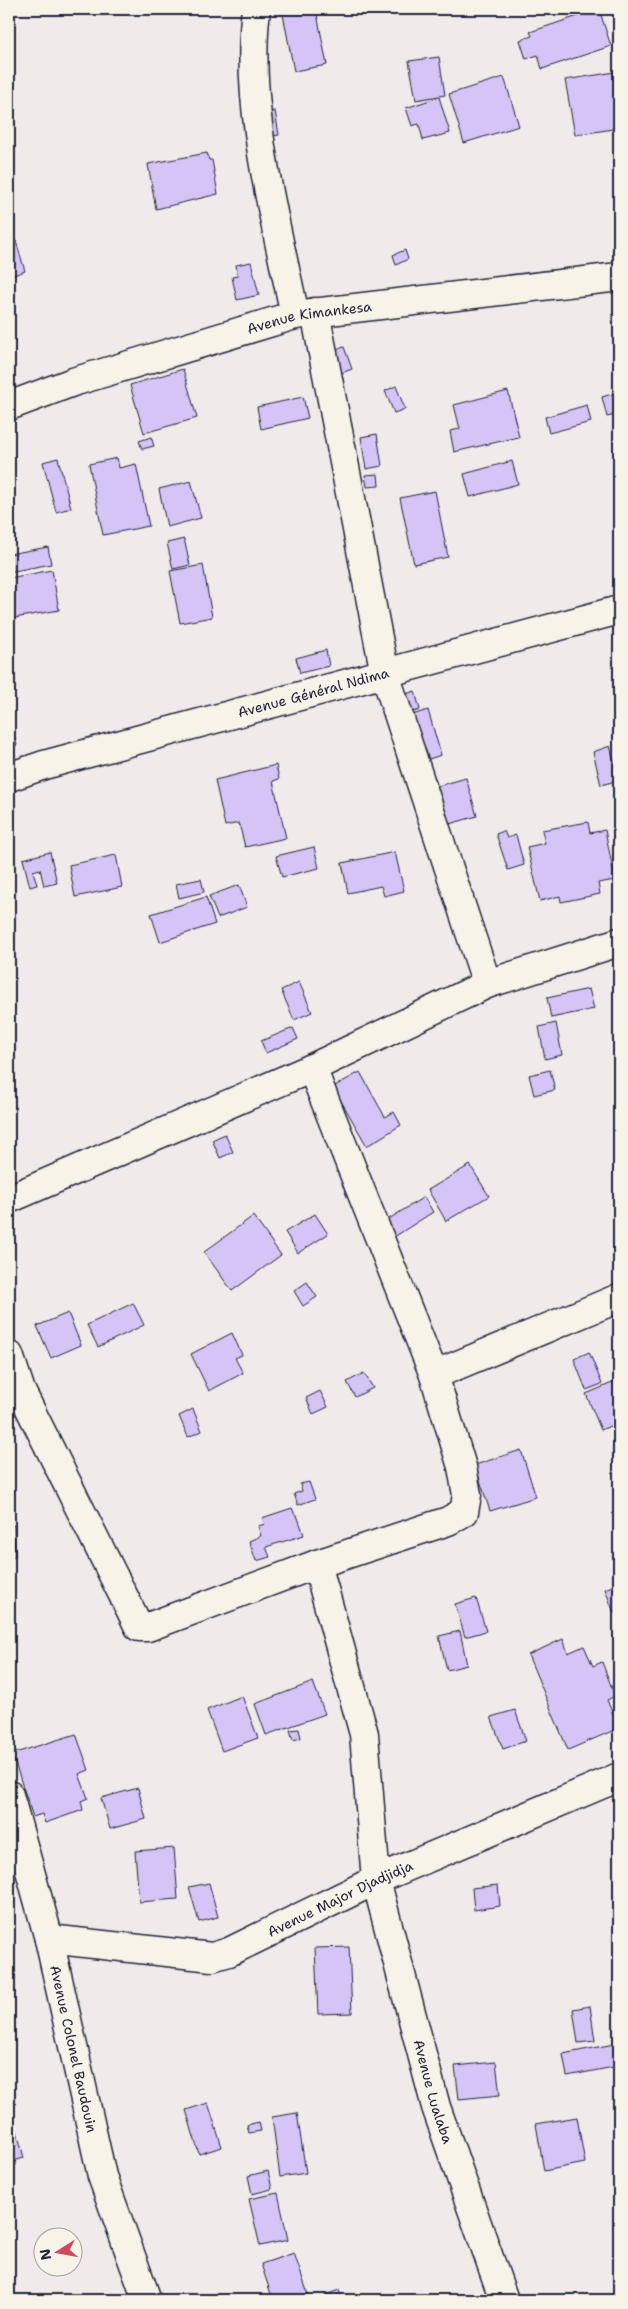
<svg xmlns="http://www.w3.org/2000/svg" width="628" height="2309" font-family="'Shantell Sans',sans-serif">
  <rect width="100%" height="100%" fill="#f0eaeb"/>
  <filter id="ink" filterUnits="userSpaceOnUse"><feTurbulence type="fractalNoise" baseFrequency=".02" numOctaves="2"/><feDisplacementMap in="SourceGraphic" scale="10" xChannelSelector="R" yChannelSelector="G"/><feConvolveMatrix kernelMatrix="1 2 1 2 8 2 1 2 1" color-interpolation-filters="sRGB"/></filter>
  <g filter="url(#ink)">
    <g fill="#d5c5f7" stroke="#22223b">
      <polygon points="282,9 316,9 327,65 294,71"/>
      <polygon points="599,9 611,46 542,69 538,55 526,59 520,40 532,36 530,32"/>
      <polygon points="439,57 445,95 416,100 409,61"/>
      <polygon points="615,72 619,99 619,128 575,135 565,80"/>
      <polygon points="504,77 519,126 464,143 449,94"/>
      <polygon points="439,97 450,133 423,140 419,124 412,126 406,108"/>
      <polygon points="275,111 279,135 266,137 262,113"/>
      <polygon points="207,153 209,160 212,160 218,194 156,209 148,164"/>
      <polygon points="16,241 25,271 11,276 9,243"/>
      <polygon points="405,250 408,259 396,265 393,255"/>
      <polygon points="251,262 259,295 237,300 232,277 238,276 236,265"/>
      <polygon points="344,347 352,369 339,374 331,352"/>
      <polygon points="183,369 197,418 144,433 130,385"/>
      <polygon points="396,386 405,409 394,413 385,391"/>
      <polygon points="508,391 519,437 454,452 450,431 460,429 454,405"/>
      <polygon points="619,392 619,414 607,417 602,397"/>
      <polygon points="303,397 308,418 261,429 257,407"/>
      <polygon points="587,405 591,422 549,433 545,417"/>
      <polygon points="377,434 382,466 366,469 361,437"/>
      <polygon points="151,437 154,446 142,449 139,441"/>
      <polygon points="58,458 71,508 56,512 43,462"/>
      <polygon points="117,458 119,468 136,464 149,526 103,535 89,464"/>
      <polygon points="512,461 518,484 470,497 464,474"/>
      <polygon points="378,474 379,486 367,487 365,475"/>
      <polygon points="191,481 201,518 167,527 159,489"/>
      <polygon points="435,491 448,557 414,564 400,498"/>
      <polygon points="184,539 190,565 173,569 167,543"/>
      <polygon points="48,547 51,564 9,572 9,554"/>
      <polygon points="203,565 212,617 180,623 170,571"/>
      <polygon points="52,570 59,610 9,619 9,578"/>
      <polygon points="326,650 329,666 300,673 296,658"/>
      <polygon points="415,691 420,710 403,715 397,697"/>
      <polygon points="428,710 441,755 417,763 403,718"/>
      <polygon points="12,729 17,745 9,748 9,730"/>
      <polygon points="610,746 619,780 601,785 593,752"/>
      <polygon points="276,765 279,779 273,781 286,838 245,847 239,823 225,826 215,780"/>
      <polygon points="466,778 477,816 443,826 431,788"/>
      <polygon points="588,822 590,833 605,830 615,880 598,883 600,894 561,902 560,896 540,901 527,847 545,843 542,830"/>
      <polygon points="504,831 507,838 516,835 524,865 508,870 496,834"/>
      <polygon points="314,847 319,868 282,877 276,856"/>
      <polygon points="50,852 57,883 44,886 40,869 33,871 37,885 30,887 23,859"/>
      <polygon points="395,852 404,891 384,896 381,886 348,893 342,863"/>
      <polygon points="116,855 122,887 75,897 69,865"/>
      <polygon points="201,879 204,892 179,898 176,884"/>
      <polygon points="239,885 247,907 218,918 209,896"/>
      <polygon points="206,897 215,924 160,942 151,914"/>
      <polygon points="299,982 312,1012 294,1020 281,990"/>
      <polygon points="589,989 594,1009 551,1018 547,998"/>
      <polygon points="556,1023 562,1055 545,1059 539,1027"/>
      <polygon points="293,1028 298,1039 266,1053 261,1041"/>
      <polygon points="550,1070 555,1090 534,1095 529,1075"/>
      <polygon points="360,1072 385,1117 394,1112 401,1125 367,1146 333,1087"/>
      <polygon points="225,1134 233,1152 220,1158 212,1140"/>
      <polygon points="470,1165 489,1196 446,1221 428,1190"/>
      <polygon points="424,1197 433,1212 394,1237 384,1222"/>
      <polygon points="315,1214 328,1234 298,1253 285,1232"/>
      <polygon points="253,1216 281,1255 232,1291 204,1252"/>
      <polygon points="307,1282 317,1297 303,1306 294,1291"/>
      <polygon points="133,1303 144,1325 98,1347 87,1325"/>
      <polygon points="68,1313 81,1345 51,1358 37,1326"/>
      <polygon points="232,1333 242,1355 235,1358 243,1373 209,1391 191,1354"/>
      <polygon points="589,1352 602,1384 586,1390 574,1359"/>
      <polygon points="364,1373 373,1388 355,1397 347,1382"/>
      <polygon points="617,1381 619,1386 619,1422 601,1430 586,1394"/>
      <polygon points="320,1391 328,1407 313,1414 306,1398"/>
      <polygon points="193,1409 202,1431 188,1437 179,1416"/>
      <polygon points="521,1450 536,1497 490,1511 475,1465"/>
      <polygon points="309,1482 315,1499 298,1505 294,1494 302,1491 300,1484"/>
      <polygon points="292,1508 295,1515 297,1515 304,1535 266,1547 270,1557 256,1561 249,1541 261,1536 258,1526 265,1524 262,1518"/>
      <polygon points="9,1525 14,1525 15,1557 9,1557"/>
      <polygon points="619,1583 619,1611 614,1613 605,1589"/>
      <polygon points="476,1598 486,1631 465,1637 455,1604"/>
      <polygon points="460,1631 467,1665 447,1670 439,1636"/>
      <polygon points="563,1639 568,1653 584,1646 593,1666 602,1662 615,1696 607,1700 619,1728 568,1750 528,1655"/>
      <polygon points="313,1682 325,1714 266,1735 255,1704"/>
      <polygon points="242,1696 258,1738 222,1751 207,1710"/>
      <polygon points="515,1710 526,1741 503,1749 491,1717"/>
      <polygon points="299,1729 301,1738 293,1740 290,1730"/>
      <polygon points="76,1734 89,1770 79,1774 88,1798 81,1801 83,1810 45,1823 42,1814 33,1817 12,1754"/>
      <polygon points="138,1788 146,1819 110,1829 101,1798"/>
      <polygon points="174,1848 178,1899 139,1902 135,1851"/>
      <polygon points="209,1883 218,1917 199,1922 189,1887"/>
      <polygon points="498,1885 500,1906 474,1910 472,1888"/>
      <polygon points="349,1947 352,2013 318,2014 315,1948"/>
      <polygon points="590,2006 595,2041 578,2043 573,2009"/>
      <polygon points="619,2043 619,2066 567,2076 563,2054"/>
      <polygon points="496,2062 500,2095 459,2099 455,2066"/>
      <polygon points="208,2103 222,2147 199,2154 186,2110"/>
      <polygon points="297,2113 306,2173 280,2177 272,2117"/>
      <polygon points="577,2117 585,2163 544,2171 536,2124"/>
      <polygon points="14,2120 24,2158 9,2162 9,2121"/>
      <polygon points="259,2122 261,2131 249,2133 247,2125"/>
      <polygon points="268,2171 272,2189 252,2194 248,2176"/>
      <polygon points="278,2193 288,2240 260,2246 249,2199"/>
      <polygon points="294,2253 310,2300 273,2300 261,2264"/>
      <polygon points="339,2290 342,2300 326,2300 325,2295"/>
    </g>
    <g fill="none" stroke-linecap="round" stroke-linejoin="round">
      <defs>
        <g id="minor">
          <path d="M256 9C244 106 275 220 295 315"/>
          <polyline points="315,312 385,674 487,984"/>
          <path id="s1" d="M9 406 73 382 295 315 619 277"/>
          <path id="s2" d="M9 777 44 765 619 610"/>
          <polyline points="9,1199 312,1068 487,984 619,942"/>
          <polyline points="9,1355 21,1391 139,1627 148,1627 317,1564 448,1521 464,1512 467,1495 462,1467 434,1375 312,1068"/>
          <polyline points="434,1375 619,1298"/>
          <path id="s3" d="M317 1564 364 1734 376 1880 436 2107 504 2300"/>
          <path id="s4" d="M9 1795 49 1939 102 2176 147 2300"/>
          <path id="s5" d="M49 1939 212 1957 229 1952 376 1880 619 1777"/>
        </g>
      </defs>
      <use href="#minor" stroke="#22223b" stroke-width="31"/>
      <use href="#minor" stroke="#f7f3e8" stroke-width="28"/>
    </g>
  </g>
  <g text-anchor="middle" dominant-baseline="central" stroke-width="4.5" stroke-linejoin="round" paint-order="stroke">
    <g font-size="14" fill="#22223b" stroke="#f7f3e8">
      <text stroke="none"><textPath href="#s1" startOffset="314">Avenue Kimankesa</textPath></text>
      <text stroke="none"><textPath href="#s2" startOffset="316">Avenue Général Ndima</textPath></text>
      <text stroke="none"><textPath href="#s5" startOffset="305">Avenue Major Djadjidja</textPath></text>
      <text stroke="none"><textPath href="#s4" startOffset="262">Avenue Colonel Baudouin</textPath></text>
      <text stroke="none"><textPath href="#s3" startOffset="542">Avenue Lualaba</textPath></text>
    </g>
  </g>
  <rect width="628" height="2309" fill="none" stroke="#f7f3e8" stroke-width="30"/>
  <rect x="15" y="15" width="598" height="2279" fill="none" stroke="#22223b" stroke-width="2" filter="url(#ink)"/>
  <g transform="translate(58 2252) rotate(259)"><circle r="24" fill="#f7f3e8" stroke="#a29fa3"/>
  <path d="M0-4L9 19L0 12L-9 19Z" fill="#d1495b"/>
  <text y="-8" font-size="14" font-weight="bold" text-anchor="middle" fill="#22223b">N</text>
  </g>
</svg>
